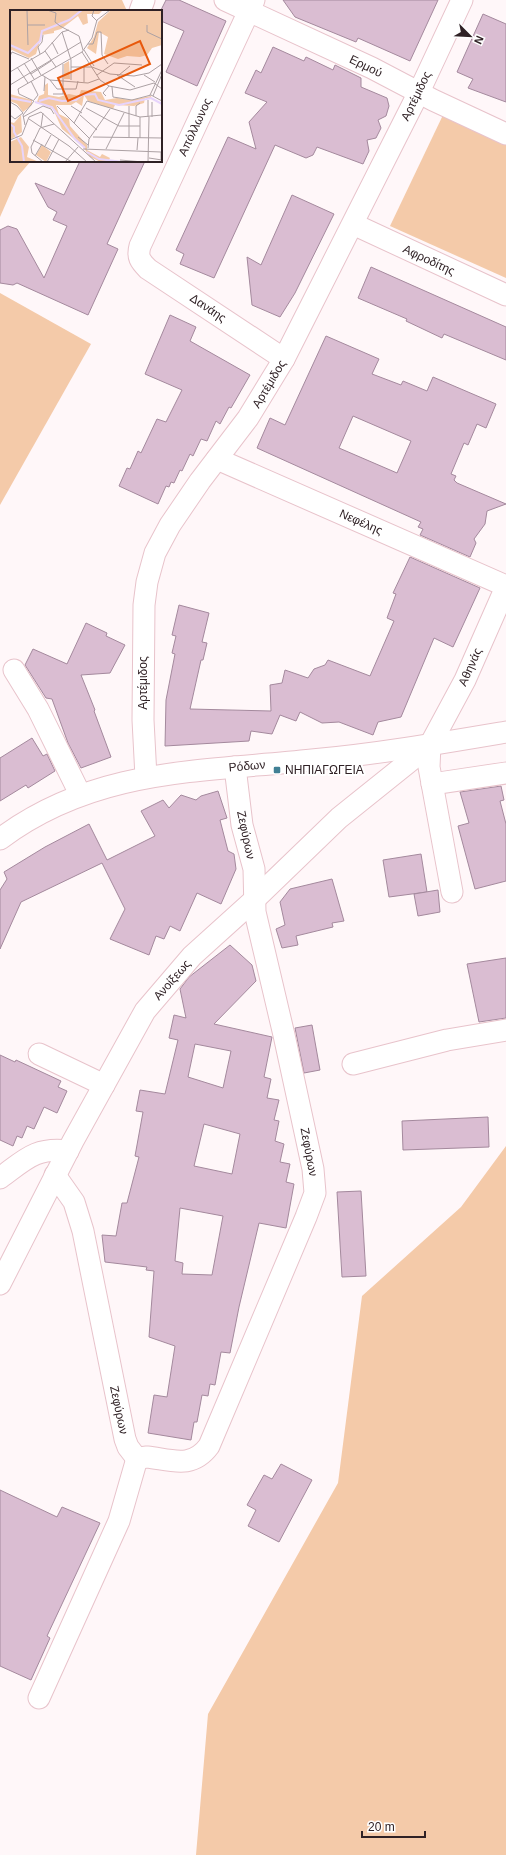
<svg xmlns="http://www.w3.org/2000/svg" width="506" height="1855" font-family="Helvetica,sans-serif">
  <rect width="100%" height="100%" fill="#fff7f9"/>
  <g fill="#f4caa9">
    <polygon points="0,0 122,0 127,11 11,11 11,161 31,161 18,176 0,217"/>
    <polygon points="443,115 506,144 506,278 390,226"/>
    <polygon points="0,293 91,344 0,505"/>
    <polygon points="506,1146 506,1855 196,1855 208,1714 338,1483 362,1296 461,1207"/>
  </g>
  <g fill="#dabdd2" stroke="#a4899d" fill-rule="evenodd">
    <polygon points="166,0 179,0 226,21 197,86 166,72 184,31 161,21 161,10"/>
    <polygon points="283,0 438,0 410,61 358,38 356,42 295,17"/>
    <polygon points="483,14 506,24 506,102 468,88 473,79 457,72"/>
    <polygon points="273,47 304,61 306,57 333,70 335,65 361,78 361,87 387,98 389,106 386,116 378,120 381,128 376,138 367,140 369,151 363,164 317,147 313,155 306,158 275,145 214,278 180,264 184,254 176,250 228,137 256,149 249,122 267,102 245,93 256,70 261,73"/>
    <polygon points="80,161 145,161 107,244 118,249 88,315 17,283 13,285 0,283 0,230 8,226 17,229 44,278 67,226 53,220 57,212 48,207 35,183 64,195"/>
    <polygon points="292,195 334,214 295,293 280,317 252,305 247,257 261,265"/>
    <polygon points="371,267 506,327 506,360 444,334 442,338 406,321 407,319 358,298"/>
    <polygon points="170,315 196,327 190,341 250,375 231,408 229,407 220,424 216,421 207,441 201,439 193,456 190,454 182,471 180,470 174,483 171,482 169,487 166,486 158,504 119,486 127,468 130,469 138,451 141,453 157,419 166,422 182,390 145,374"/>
    <path d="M326 336 379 359 372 374 401 385 403 381 427 391 433 377 496 404 486 428 477 424 468 445 464 443 451 474 456 476 454 480 457 483 506 504 487 511 485 524 474 539 476 543 470 557 420 535 423 529 418 527 421 522 257 448 270 418 285 425ZM353 416 411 441 397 473 339 448Z"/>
    <polygon points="410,557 480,588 453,647 434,638 401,717 378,722 373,735 339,722 322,723 300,712 296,721 280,715 272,734 251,731 249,741 165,746 166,700 175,654 172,653 176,636 172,635 179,605 209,613 202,642 207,643 203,660 201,660 190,709 271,711 270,685 282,683 285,670 308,678 314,669 325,665 328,660 370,676 394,621 387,618 396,594 393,593"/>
    <polygon points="86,623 107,633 106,636 125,645 110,673 81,675 95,710 94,711 111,757 81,768 68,743 52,699 46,698 25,665 33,649 67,664"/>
    <polygon points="32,738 43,756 47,754 55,771 28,788 26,785 0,801 0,758"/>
    <polygon points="501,786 504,800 500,801 506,824 506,881 475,889 458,826 469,823 460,792"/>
    <polygon points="218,791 227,818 220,820 228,851 234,854 236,869 221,904 197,893 180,931 170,926 164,939 156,936 149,955 110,939 125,909 102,863 21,902 0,949 0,890 7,879 4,872 45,847 89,824 107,860 155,836 141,811 163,800 169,808 181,795 196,800 201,796"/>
    <polygon points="421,854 427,892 389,897 383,860"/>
    <polygon points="332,879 344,921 332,923 333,927 296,936 298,945 282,948 276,929 285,925 280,902 290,889"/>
    <polygon points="438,890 440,912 418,916 414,894"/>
    <path d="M230 945 252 965 256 981 214 1024 272 1037 264 1077 271 1079 267 1098 279 1100 274 1120 279 1121 275 1141 284 1144 280 1162 290 1164 286 1182 294 1184 286 1228 259 1223 239 1307 230 1353 221 1352 215 1385 210 1384 208 1396 202 1395 197 1422H194L191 1440 148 1433 154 1395 167 1397 175 1346 149 1337 154 1271 146 1270 147 1267 105 1262 102 1235 116 1236 122 1203H127L139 1157 135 1156 143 1112 136 1111 140 1090 165 1094 178 1040 169 1038 174 1015 186 1018 180 989 189 977ZM195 1044 231 1051 223 1088 188 1077ZM204 1124 240 1134 232 1174 194 1166ZM180 1208 223 1216 212 1275 182 1274 183 1263 175 1261Z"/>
    <polygon points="506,958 506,1018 479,1022 467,964"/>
    <polygon points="312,1025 320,1070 304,1073 295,1028"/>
    <polygon points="0,1055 15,1062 16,1060 61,1081 58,1087 67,1091 57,1113 44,1107 34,1129 27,1126 22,1138 17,1136 13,1146 0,1140"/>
    <polygon points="488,1117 489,1147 403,1150 402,1121"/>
    <polygon points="361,1191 366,1276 342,1277 337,1192"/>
    <polygon points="281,1464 312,1480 279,1542 248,1526 256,1510 247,1505 264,1475 272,1479"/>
    <polygon points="0,1490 57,1517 62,1507 100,1523 47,1636 50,1638 31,1680 0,1666"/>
  </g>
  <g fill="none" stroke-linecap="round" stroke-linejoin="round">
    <defs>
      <g id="minor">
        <polyline points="225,0 372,68 433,100 506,134"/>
        <path d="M254 0 140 246C137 257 140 261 148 269L284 359"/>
        <polyline points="140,11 144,0"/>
        <polyline points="353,224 506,295"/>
        <polyline points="217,459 506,586"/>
        <polyline points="14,670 38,709 80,794"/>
        <polyline points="430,745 429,767 452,892"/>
        <polyline points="146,777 143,720 144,605 147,582 155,553 170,525 200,481 248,418 284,359 419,92 462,0"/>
        <polyline points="432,784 506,773"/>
        <path d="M0 839C95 768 200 772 312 760 377 754 441 743 506 732"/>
        <polyline points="39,1054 104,1085"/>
        <polyline points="353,1064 447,1040 506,1030"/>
        <polyline points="55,1175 74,1202 83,1231 125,1439 128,1447 138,1460"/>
        <path d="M0 1178C25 1160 35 1147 68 1151"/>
        <polyline points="0,1284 73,1141 145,1011 192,956 254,900 339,818 430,745 465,680 506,587"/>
        <path d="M39 1698 119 1521 136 1462 140 1458 147 1457C172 1460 192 1469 209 1446L306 1217 315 1193 313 1169 284 1035 255 912 254 869 242 825 235 767"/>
      </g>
    </defs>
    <use href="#minor" stroke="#e8c3cb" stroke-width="23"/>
    <use href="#minor" stroke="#fff" stroke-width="21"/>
  </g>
  <rect fill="#418095" stroke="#fff" stroke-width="1.5" x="273" y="766" width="8" height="8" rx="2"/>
  <g text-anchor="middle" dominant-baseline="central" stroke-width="4" stroke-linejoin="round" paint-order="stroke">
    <g font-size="12" fill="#2f2125" stroke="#fff">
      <text transform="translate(366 66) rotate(26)">Ερμού</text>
      <text transform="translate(416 96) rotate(-64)">Αρτέμιδος</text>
      <text transform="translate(195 127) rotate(-65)">Απόλλωνος</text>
      <text transform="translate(429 260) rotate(25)">Αφροδίτης</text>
      <text transform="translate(208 308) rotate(34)">Δανάης</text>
      <text transform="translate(269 384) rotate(-59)">Αρτέμιδος</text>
      <text transform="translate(361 522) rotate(24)">Νεφέλης</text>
      <text transform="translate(470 667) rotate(-66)">Αθηνάς</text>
      <text transform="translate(143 683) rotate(-90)">Αρτέμιδος</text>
      <text transform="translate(247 766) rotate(-5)">Ρόδων</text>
      <text transform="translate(246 835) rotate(78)">Ζεφύρων</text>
      <text transform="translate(172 980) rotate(-49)">Ανοίξεως</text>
      <text transform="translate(309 1152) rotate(79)">Ζεφύρων</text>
      <text transform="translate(119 1410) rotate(78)">Ζεφύρων</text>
    </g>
    <g font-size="12" fill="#2f2125" stroke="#fff" text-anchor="start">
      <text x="285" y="770">ΝΗΠΙΑΓΩΓΕΙΑ</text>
    </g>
  </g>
  <g transform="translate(10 10)">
    <rect width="152" height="152" fill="#fff7f9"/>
    <path d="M0 0H93L89 4H77L78 13 73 15 68 6 51 19 44 21V23L32 25 26 44 19 48 2 40 0 41ZM101 0H152V35L142 38 137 45 130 47 117 46 108 49 94 44 98 27 89 22 86 44 77 38 84 27 88 12ZM59 51 60 69H54V54ZM38 73V85L49 87 59 84 69 86 71 80 91 82 95 90 107 88 120 90 141 86 142 89 135 88 134 93 124 96 105 95 103 99 78 91 74 85 72 96 66 92 61 95H46L49 104 59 109 60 116 77 135V140L90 147 92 144 100 148 98 152H91L80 147 72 135 52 119 43 99 27 92 29 86 34 84 35 75ZM0 84 22 90V95L13 102 7 94 0 91ZM11 105 12 122 0 130V112L4 113ZM11 127 19 137 17 147 29 152H0V132ZM32 135 41 142 36 152 26 145Z" fill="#f4caa9"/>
    <path fill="none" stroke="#e7d4fc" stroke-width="2" d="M0 35 18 43 30 31 32 21 59 10 72 0M0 88 21 92M29 91 39 88 52 91 66 90 72 85 85 84 88 90 109 95 141 88 152 94M25 92 42 97 65 129 75 138M0 114 4 117V122L12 136 14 152M77 142 89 149 113 152"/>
    <path fill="none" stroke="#aca1a4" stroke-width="1" d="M17 0 18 35M37 0 46 3 45 12 50 16 69 26 73 40M84 0 82 6 87 11M17 15H35M137 15V22L152 29M59 20 52 22 61 50V70M42 32 48 44M78 34H83L87 22H91L92 45 98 54M74 40 84 56M35 41 46 57M72 42 90 70 99 76 120 80 144 73 152 79M30 44 28 37 32 32 33 25M0 46 2 42 19 49M21 48 31 65M14 53 24 69M53 54V84M7 57 18 73M61 57H82L100 64 124 66 139 63 152 54M74 57V72M0 62 34 42 52 22M21 64 41 51M32 65 40 70 78 73 89 69M87 65 104 53 132 55M107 65 125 77M109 65 120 56M134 65 145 72M40 70 47 79H66L68 71M21 71 28 85 24 90M0 75 71 32M102 77 103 87 122 90 141 85 152 91M34 81 35 67M43 84H56M140 85 152 60M96 86 93 83 99 76M143 86 152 64M0 92 7 96 13 103M47 96 80 129M61 96 72 103M76 98 109 116H130M0 105 5 109 13 103M70 105 87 120M126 106V96L130 93M13 107 33 96 41 99 44 104M138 107V90M142 107V92M19 109 59 136 77 152M64 113 77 91 130 107 152 105M15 115 13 105 24 91 9 84 8 79 72 42 82 28 87 10 100 0M31 117 33 103M68 127 78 135M83 127 152 128M119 127V96M130 128V107M0 130 12 125 19 107 31 102 86 152M23 130 62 152M35 136 41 125M78 138 79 129 100 99M73 139 151 142V150M96 139 114 103M127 140 128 128M25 146 32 134M139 148 152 150M110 150 133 152M33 152 22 143 21 137 30 118 44 114M37 152 49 129M55 152 68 137M138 152 139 107"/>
    <path fill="#e8590c" fill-opacity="0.15" stroke="#e8590c" stroke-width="2" d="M130 31 140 54 58 91 48 68Z"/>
    <rect width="152" height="152" fill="none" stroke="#2f2125" stroke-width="2"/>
  </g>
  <g transform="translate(470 36) rotate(114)" stroke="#ffffff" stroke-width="3" paint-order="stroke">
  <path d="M0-3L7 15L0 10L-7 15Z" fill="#2f2125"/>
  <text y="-6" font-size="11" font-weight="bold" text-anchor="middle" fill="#2f2125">N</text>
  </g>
  <path d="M362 1831v6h63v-6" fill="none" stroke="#2f2125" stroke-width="2"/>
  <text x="368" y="1831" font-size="12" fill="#2f2125" stroke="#ffffff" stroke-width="3" paint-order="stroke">20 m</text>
</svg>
